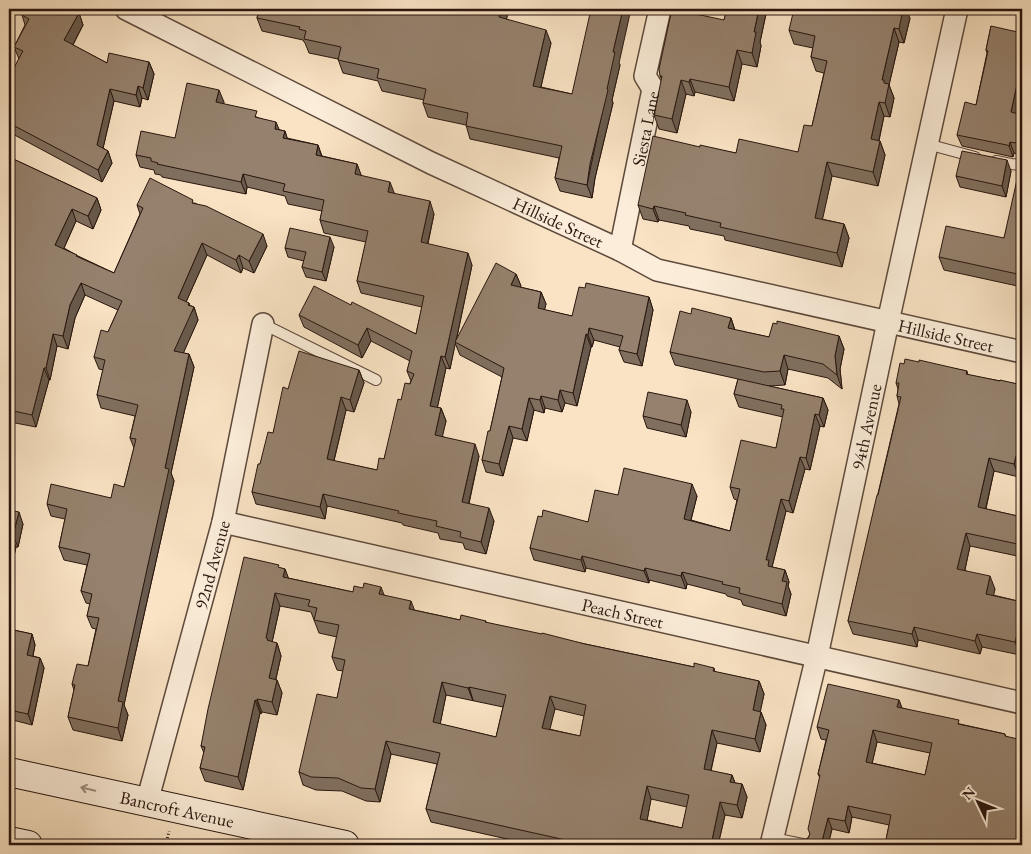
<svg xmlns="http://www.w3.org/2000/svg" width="1031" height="854" font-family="'EB Garamond',serif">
  <rect width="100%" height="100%" fill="#f9e3c4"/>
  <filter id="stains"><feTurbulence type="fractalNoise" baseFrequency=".004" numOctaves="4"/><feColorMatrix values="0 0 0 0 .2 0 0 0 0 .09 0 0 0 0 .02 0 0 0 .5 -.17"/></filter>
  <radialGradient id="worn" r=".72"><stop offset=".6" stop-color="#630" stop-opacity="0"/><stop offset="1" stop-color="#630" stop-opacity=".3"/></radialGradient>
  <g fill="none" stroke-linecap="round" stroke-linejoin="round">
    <defs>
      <g id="service">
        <polyline points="927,144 975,157"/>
        <polyline points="996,161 1011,164 1022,165"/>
        <polyline points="263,324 376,380"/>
        <polyline points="773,838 807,845"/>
      </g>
      <g id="minor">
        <path id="s1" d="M126 9 431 163 620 250 657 270 1022 352"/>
        <path id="s2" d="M620 250 653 89 645 76 660 9"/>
        <path id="s3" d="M223 522 1022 703"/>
        <path id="s4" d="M147 802 223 522 263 324"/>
        <path id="s5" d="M771 845 817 656 888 322 957 9"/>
      </g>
      <g id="secondary">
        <path id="s6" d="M9 772 345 845"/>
        <polyline points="9,841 28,845"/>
      </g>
    </defs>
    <use href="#service" stroke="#5d493c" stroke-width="12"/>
    <use href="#minor" stroke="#5d493c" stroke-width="24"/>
    <use href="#secondary" stroke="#29160f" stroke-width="30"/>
    <polyline stroke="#29160f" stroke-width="3" stroke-dasharray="1 2.5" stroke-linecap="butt" points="166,845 169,831"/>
    <use href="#service" stroke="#fbedd9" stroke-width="10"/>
    <use href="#minor" stroke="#fbedd9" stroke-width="21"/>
    <use href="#secondary" stroke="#fbedd9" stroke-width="28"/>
  </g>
  <g fill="#806f5e" stroke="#29160f" fill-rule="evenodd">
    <polygon points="234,9 509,9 506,19 551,43 541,87 572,94 619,63 620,65 612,100 613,103 595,178 592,198 560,191 555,178 559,158 470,139 466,125 428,117 423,103 424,100 382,91 378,81 343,73 338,59 309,53 305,43 304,42 303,40 262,31 257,18 258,14"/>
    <polygon points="727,9 767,9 760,42 761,46 757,67 742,64 734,101 695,92 694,96 686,94 677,133 659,129 654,115 662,80 660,76 724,20"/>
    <polygon points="79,13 83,25 73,45 107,63 149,62 154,74 148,100 142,98 140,107 114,101 103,148 108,151 112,163 102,182 9,132 9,98 11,94 9,89 9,77 19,59 14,47 25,25 22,15"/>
    <polygon points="910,18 904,43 899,42 889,85 894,98 890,117 884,116 879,141 880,141 885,155 878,186 832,176 822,219 844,224 849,238 842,267 725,240 724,236 690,229 689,226 659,220 658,222 643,219 638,205 700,147 736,153 798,152 812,126 824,73 816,71 811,57 813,48 794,44 789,30"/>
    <polygon points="991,26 1017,114 1022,115 1022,155 1014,153 1013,157 962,146 957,135 976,105 987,53 986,50"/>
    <polygon points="224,102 223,104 259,118 280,130 285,131 287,138 318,145 322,156 357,164 361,176 434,214 428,244 472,265 456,342 516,274 521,286 520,287 541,292 546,304 544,310 572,316 649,297 653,310 642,366 624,362 619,350 620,347 594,340 592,347 591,347 577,406 565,403 562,412 545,408 544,413 534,410 527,441 513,438 503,476 486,472 482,460 490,431 502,377 460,355 455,343 450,369 446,368 437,408 441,408 446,421 442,436 479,456 469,504 494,521 486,554 465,549 463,543 440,539 438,533 403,525 402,523 327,506 325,519 256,504 252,492 260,464 273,433 288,389 359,370 364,383 354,412 346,410 334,461 377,470 384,459 401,400 411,381 407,371 410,361 371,341 362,358 304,327 299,315 351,305 416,334 422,307 361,293 357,281 366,242 324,233 320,220 322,211 288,204 285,196 247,187 246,194 162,177 161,175 155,174 154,170 140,167 136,155 175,138"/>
    <polygon points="9,157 97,198 101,210 93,229 76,221 64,248 78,256 114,273 140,214 137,205 195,203 267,246 254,273 243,268 241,273 207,255 186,302 189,303 189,305 194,307 198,320 183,353 189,354 194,367 171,473 174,481 128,686 124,705 128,715 122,741 73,730 68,717 74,690 72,684 88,666 96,629 92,628 87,616 90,604 86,603 81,591 87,565 64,560 59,547 65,519 51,516 47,504 111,498 124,487 134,448 130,438 135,416 101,408 97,395 103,370 99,369 94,357 108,332 118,310 85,295 75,318 68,349 57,346 50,380 49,380 36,427 10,422 9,429"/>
    <polygon points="1011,171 1006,197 960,187 956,176"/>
    <polygon points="1022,176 1022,292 1022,287 944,270 939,257 1004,238"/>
    <polygon points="334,247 326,281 306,277 302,267 304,261 288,257 285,248"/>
    <polygon points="691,314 731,318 735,330 769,337 839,336 844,349 840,369 842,389 828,378 788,369 785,385 769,386 823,398 828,410 824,427 820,426 810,470 805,469 793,513 786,511 772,567 785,570 789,582 788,586 791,594 786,616 743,605 741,600 727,596 726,594 687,584 686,589 649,580 649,583 586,568 585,572 534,560 530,548 542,517 588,522 618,495 697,496 691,520 730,531 737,500 734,499 730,487 776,448 783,417 739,407 734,394 738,379 675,365 670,352"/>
    <polygon points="919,362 967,371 968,375 1022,385 1022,469 1020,469 1019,477 994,471 986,509 1022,517 1022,557 970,546 965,570 995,589 993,595 1022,602 1022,648 1020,655 982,647 980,654 918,640 917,647 853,634 848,621 899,404 897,396 898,389 896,383"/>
    <polygon points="691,412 686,437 647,428 643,416"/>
    <polygon points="9,510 23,524 18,547 16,547 9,578"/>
    <path d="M280 568 285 569 288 578 353 592 384 595 414 610 460 620 486 621V623L694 667 714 668 715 672 759 681 764 694 760 711 761 712 766 725 760 752 717 743 711 771 732 775 735 783 742 784 747 797 742 818 725 815 718 845H534L431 822 426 809 437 764 391 754 380 802 366 801 342 791 316 790 303 785 299 772 337 698 343 671 337 670 332 657 337 637 319 633 311 612 280 606 272 642 277 643 281 656 276 679 277 680 282 693 277 715 262 712 261 714 260 713 243 790 205 781 200 768 204 753 201 746ZM446 695 503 707 496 737 440 724ZM555 709 584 716 580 736 549 729ZM651 799 687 807 682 828 647 820Z"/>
    <polygon points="9,629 32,634 35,645 33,656 40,658 44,668 32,725 9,719"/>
    <path d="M899 700 902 708 960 724 1005 734 1022 845H888L886 840 889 825 852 817 849 833 832 829 828 845H798L808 838 810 834 820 778 818 774 826 740 821 739 817 727ZM877 742 930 753 925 775 872 763Z"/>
  </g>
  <g fill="#685a4c" stroke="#29160f">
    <polygon points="501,9 509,9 504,30 499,17"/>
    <polygon points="623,9 631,9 619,63 620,65 612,100 613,103 595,178 592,198 587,185 607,89 613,52"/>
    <polygon points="759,9 767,9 760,42 761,46 757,67 752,53 754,32"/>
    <polygon points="901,9 906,9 910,18 904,43 899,29"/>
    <polygon points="79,13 83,25 69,52 64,40"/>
    <polygon points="894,28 899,42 889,85 894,98 890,117 885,103 882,80"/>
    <polygon points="546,30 551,43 538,99 533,86"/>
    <polygon points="737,50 742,64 734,101 729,87"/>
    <polygon points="1022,60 1022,90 1015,124 1011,112"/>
    <polygon points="149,62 154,74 148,100 143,88"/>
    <polygon points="690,79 695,92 694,96 689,82"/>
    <polygon points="681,80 686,94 677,133 672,119"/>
    <polygon points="138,86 142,98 140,107 136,95"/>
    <polygon points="110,89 114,101 101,157 97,145"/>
    <polygon points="219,90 224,102 221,115 216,102"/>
    <polygon points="879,102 884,116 876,153 871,139"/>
    <polygon points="276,122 281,134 275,129"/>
    <polygon points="285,131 289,144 283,138"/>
    <polygon points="880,141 885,155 878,186 873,172"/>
    <polygon points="1010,142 1014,153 1013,157 1009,146"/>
    <polygon points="318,145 322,158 316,155"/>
    <polygon points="108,151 112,163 102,182 98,170"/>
    <polygon points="1007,160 1011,171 1006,197 1002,186"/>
    <polygon points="827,162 832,176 820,231 815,218"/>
    <polygon points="357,164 362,177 355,174"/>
    <polygon points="243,174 247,187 246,194 241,182"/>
    <polygon points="390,182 395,195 388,192"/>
    <polygon points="97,198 101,210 93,229 88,216"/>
    <polygon points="430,201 434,214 425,255 421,242"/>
    <polygon points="654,206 659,220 658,222 653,209"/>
    <polygon points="72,209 76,221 60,257 55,245"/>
    <polygon points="844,224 849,238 842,267 837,253"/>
    <polygon points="263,234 267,246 254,273 249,261"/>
    <polygon points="330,237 334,247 326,281 322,272"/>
    <polygon points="202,243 207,255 182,311 178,298"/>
    <polygon points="468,253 472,265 450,369 445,357"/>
    <polygon points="239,255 243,268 241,273 236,260"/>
    <polygon points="516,274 521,286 515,297 511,285"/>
    <polygon points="81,283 85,295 75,318 68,349 63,336 70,305"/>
    <polygon points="541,292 546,304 542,320 538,308"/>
    <polygon points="649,297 653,310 642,366 637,354"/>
    <polygon points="189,303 192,312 194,307 198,320 179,363 174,351"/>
    <polygon points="731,318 735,331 728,328"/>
    <polygon points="367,328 371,341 362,358 358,345"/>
    <polygon points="589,328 594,340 592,347 588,335"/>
    <polygon points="53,334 57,346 50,380 46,368"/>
    <polygon points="586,334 591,347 577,406 573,393"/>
    <polygon points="839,336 844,349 840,369 842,389 837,375 835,356"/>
    <polygon points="189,354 194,367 171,473 174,481 128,686 124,705 128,715 122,741 118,728 118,701 165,468"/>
    <polygon points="784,355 788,369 785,385 780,371"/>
    <polygon points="441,356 446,368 435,419 430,406"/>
    <polygon points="44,368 49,380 36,427 32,415"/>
    <polygon points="359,370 364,383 354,412 350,400"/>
    <polygon points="560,390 565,403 562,412 558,400"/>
    <polygon points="541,396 545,408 544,413 540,400"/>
    <polygon points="341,397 346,410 331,472 327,459"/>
    <polygon points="529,398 534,410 527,441 522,429"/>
    <polygon points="823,398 828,410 824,427 819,415"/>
    <polygon points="687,400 691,412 686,437 681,425"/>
    <polygon points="441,408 446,421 440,447 435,435"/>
    <polygon points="815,414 820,426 810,470 806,458"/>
    <polygon points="9,417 10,422 9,429"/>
    <polygon points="509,426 513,438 503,476 499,464"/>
    <polygon points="475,444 479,456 466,515 462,502"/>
    <polygon points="1016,456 1020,469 1019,477 1014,464"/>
    <polygon points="800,457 805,469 793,513 789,501"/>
    <polygon points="989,458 994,471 983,520 978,507"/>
    <polygon points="692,484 697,496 688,531 684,519"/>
    <polygon points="323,494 327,506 325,519 320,507"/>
    <polygon points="781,499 786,511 772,567 772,578 766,560"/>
    <polygon points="489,508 494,521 486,554 481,542"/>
    <polygon points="19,512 23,524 18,547 13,535"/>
    <polygon points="966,533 970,546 962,582 957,569"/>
    <polygon points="11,535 16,547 9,578 9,545"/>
    <polygon points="582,556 586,568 585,572 581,560"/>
    <polygon points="645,568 649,580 649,583 644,571"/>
    <polygon points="285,569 290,582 283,577"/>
    <polygon points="785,570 789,582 788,586 791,594 786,616 782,604 782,581"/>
    <polygon points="682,572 687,584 686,589 681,576"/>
    <polygon points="990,576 995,589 991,607 986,594"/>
    <polygon points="381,587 386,600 379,594"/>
    <polygon points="275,593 280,606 271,647 266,638"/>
    <polygon points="411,601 416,614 409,609"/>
    <polygon points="914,627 918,640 917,647 912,634"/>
    <polygon points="32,634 35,645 31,665 27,655"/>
    <polygon points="977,634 982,647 980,654 975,641"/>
    <polygon points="1017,635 1022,648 1020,655 1015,642"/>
    <polygon points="277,643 281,656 273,691 269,678"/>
    <polygon points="40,658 44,668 32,725 28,714"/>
    <polygon points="277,680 282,693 277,715 272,702"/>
    <polygon points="759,681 764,694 758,723 753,710"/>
    <polygon points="442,682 446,695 438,735 433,722"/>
    <polygon points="469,687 473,700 473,701 468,688"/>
    <polygon points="550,696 555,709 547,741 542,728"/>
    <polygon points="257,699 262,712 261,714 257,701"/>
    <polygon points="255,700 260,713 243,790 238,777"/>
    <polygon points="899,700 903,712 897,707"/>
    <polygon points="761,712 766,725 760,752 755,739"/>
    <polygon points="712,730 717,743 708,782 704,769"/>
    <polygon points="873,730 877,742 870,773 866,762"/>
    <polygon points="386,741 391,754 380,802 375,789"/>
    <polygon points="732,775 737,788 730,782"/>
    <polygon points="742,784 747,797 742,818 737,805"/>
    <polygon points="647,786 651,799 645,832 640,819"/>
    <polygon points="720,802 725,815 718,845 711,845"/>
    <polygon points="848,806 852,817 849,833 845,821"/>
    <polygon points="828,818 832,829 828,845 821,845"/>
  </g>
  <g fill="#95816d" stroke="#29160f" fill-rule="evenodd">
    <polygon points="25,9 71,9 79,13 64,40 107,63 109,53 149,62 143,88 138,86 136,95 110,89 97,145 108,151 98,170 9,123 9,98 14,89 9,86 9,83 10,80 9,80 9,77 23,51 14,47 29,19 22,15"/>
    <polygon points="259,9 501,9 499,17 546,30 533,86 572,94 591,9 623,9 613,52 615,52 607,89 608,90 590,164 587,185 555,178 562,146 466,126 468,113 423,103 426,89 377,78 379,69 338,60 341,47 304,39 306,31 299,29 300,27 257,18"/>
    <polygon points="672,9 724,20 727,9 759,9 754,32 756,32 752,53 737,50 729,87 690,79 689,82 681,80 672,119 654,115 662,76 660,76 659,69"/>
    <polygon points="794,9 903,9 899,29 894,28 882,80 884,80 884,83 889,84 885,103 879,102 871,139 880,141 873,172 827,162 815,218 844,224 837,253 720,227 721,223 685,215 686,213 654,206 653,209 638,205 653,136 700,147 700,145 736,153 739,139 798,152 804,125 812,126 827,61 811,57 815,36 789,30"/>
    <polygon points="991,26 1022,33 1022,61 1011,112 1022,115 1022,144 1010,142 1009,146 1007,145 957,135 965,102 976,105 988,51 986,50"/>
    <polygon points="187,83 219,90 216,102 257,111 255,117 276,122 275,129 285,131 283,138 318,145 316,155 357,164 355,174 390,182 388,192 430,201 421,242 468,253 445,357 441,356 430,406 441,408 435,435 475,444 462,502 489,508 481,542 460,537 461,532 436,526 437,521 398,513 399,511 323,494 320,507 252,492 258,464 260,464 268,432 273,433 283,387 288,389 299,351 359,370 350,400 341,397 327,459 377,470 379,458 384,459 398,399 401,400 405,383 410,384 414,374 407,371 412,351 367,328 358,345 299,315 314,286 351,305 352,302 416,334 424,296 357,281 368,231 320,220 324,200 283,191 285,184 243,174 241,182 157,164 158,163 151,161 151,158 136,155 141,131 175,138"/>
    <polygon points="962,151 1007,160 1002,186 956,176"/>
    <polygon points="9,157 97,198 88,216 72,209 55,245 77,255 76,256 114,273 143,208 137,205 150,178 193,200 192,203 206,206 263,234 249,261 239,255 236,260 202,243 178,298 189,303 188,305 194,307 174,351 189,354 165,468 169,469 124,674 118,701 123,702 118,728 68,717 75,685 72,684 77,664 88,666 99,618 87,616 92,594 81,591 90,554 59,547 67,509 47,504 51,484 111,498 114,484 124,487 136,439 130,438 138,405 97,395 105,360 94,357 101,330 108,332 122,301 81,283 70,305 63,336 53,334 46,368 44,368 32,415 9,410"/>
    <polygon points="1018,175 1022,176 1022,281 1020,280 1022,275 939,257 946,226 1004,238"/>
    <polygon points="290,228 330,237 322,272 302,267 306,252 285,248"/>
    <polygon points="496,263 516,274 511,285 541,292 538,308 572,316 579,287 585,288 586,283 649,297 637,354 619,350 623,336 589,328 588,335 586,334 573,393 560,390 558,400 541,396 540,400 529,398 522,429 509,426 499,464 482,460 488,431 490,431 504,368 455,342"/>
    <polygon points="692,308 731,318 728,328 769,337 773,323 777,324 777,321 839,336 835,356 837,375 823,364 784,355 780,371 764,372 670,352 680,311 691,314"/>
    <polygon points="905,359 919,362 919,360 967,371 966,374 1000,381 1000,380 1022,385 1022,457 1016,456 1014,464 989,458 978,507 1022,517 1022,545 966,533 957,569 990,576 986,594 1022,602 1022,636 1017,635 1015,642 977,634 975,641 914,627 912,634 848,621 877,495 878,495 901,397 897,396 899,383 896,383 900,363 904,364"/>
    <polygon points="738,379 823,398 819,415 815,414 806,458 800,457 789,501 781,499 766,560 769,560 768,566 785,570 782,581 787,582 782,604 739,593 740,588 722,584 723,582 682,572 681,576 645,568 644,571 582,556 581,560 530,548 538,516 542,517 543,510 588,522 595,490 618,495 624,468 692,484 684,519 730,531 740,489 730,487 741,440 776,448 784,409 781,409 782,405 734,394"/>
    <polygon points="648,392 687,400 681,425 643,416"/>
    <polygon points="9,510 19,512 13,535 11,535 9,545"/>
    <path d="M244 557 279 565 278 567 285 569 283 577 353 592 354 586 363 588 364 583 381 587 379 594 411 601 409 609 460 620 461 615 486 621 485 622 542 634V633L585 644 694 667V663L714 668 713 671 759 681 753 710 761 712 755 739 712 730 704 769 732 775 730 782 742 784 737 805 720 802 711 845H588L426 809 440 753 386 741 375 789 361 788 338 778 311 777 299 772 317 694 337 698 345 660 332 657 339 625 314 620 317 608 308 606 310 600 275 593 266 638 268 639 267 640 277 643 269 678 277 680 272 702 257 699V701L255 700 238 777 200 768 205 747 201 746 208 709ZM442 682 468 688 469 687 506 695 496 737 433 722ZM550 696 586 705 580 736 542 728ZM647 786 689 795 682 828 640 819Z"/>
    <polygon points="9,629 32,634 27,655 40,658 28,714 9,710"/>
    <path d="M828 684 899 700 897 707 959 720 958 724 1005 734V736L1022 740V845H900V843L886 840 891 815 848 806 845 821 828 818 821 845H798L799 840H805L808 838 810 834 808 829 820 775 818 774 829 730 817 727ZM873 730 932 743 925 775 866 762Z"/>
  </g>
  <defs><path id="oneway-shaft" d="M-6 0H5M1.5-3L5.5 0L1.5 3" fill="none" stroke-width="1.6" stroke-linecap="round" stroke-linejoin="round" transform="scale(1.25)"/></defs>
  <use stroke="#9c8c7e" href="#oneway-shaft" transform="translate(88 789) rotate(-167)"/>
  <g text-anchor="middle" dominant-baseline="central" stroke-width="4" stroke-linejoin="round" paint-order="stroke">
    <g font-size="18" fill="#29160f" stroke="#fbedd9">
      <text stroke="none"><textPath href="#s2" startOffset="124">Siesta Lane</textPath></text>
      <text stroke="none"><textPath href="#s1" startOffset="482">Hillside Street</textPath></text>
      <text stroke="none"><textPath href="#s1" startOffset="888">Hillside Street</textPath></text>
      <text stroke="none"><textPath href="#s5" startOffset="429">94th Avenue</textPath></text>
      <text stroke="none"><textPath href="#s4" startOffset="246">92nd Avenue</textPath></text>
      <text stroke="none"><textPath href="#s3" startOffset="410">Peach Street</textPath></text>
      <text stroke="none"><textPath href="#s6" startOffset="172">Bancroft Avenue</textPath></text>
    </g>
  </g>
  <rect width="1031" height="854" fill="none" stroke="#f9e3c4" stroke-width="30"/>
  <rect x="10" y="10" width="1011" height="834" fill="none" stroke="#29160f" stroke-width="2.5"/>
  <rect x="15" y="15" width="1001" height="824" fill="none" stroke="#29160f"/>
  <g transform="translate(978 802) rotate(313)" stroke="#fbedd9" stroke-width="4" paint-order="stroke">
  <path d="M0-4L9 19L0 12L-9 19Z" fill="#29160f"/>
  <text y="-8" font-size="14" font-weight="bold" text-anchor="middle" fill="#29160f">N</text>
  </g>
  <rect width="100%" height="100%" filter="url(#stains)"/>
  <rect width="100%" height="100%" fill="url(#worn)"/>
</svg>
